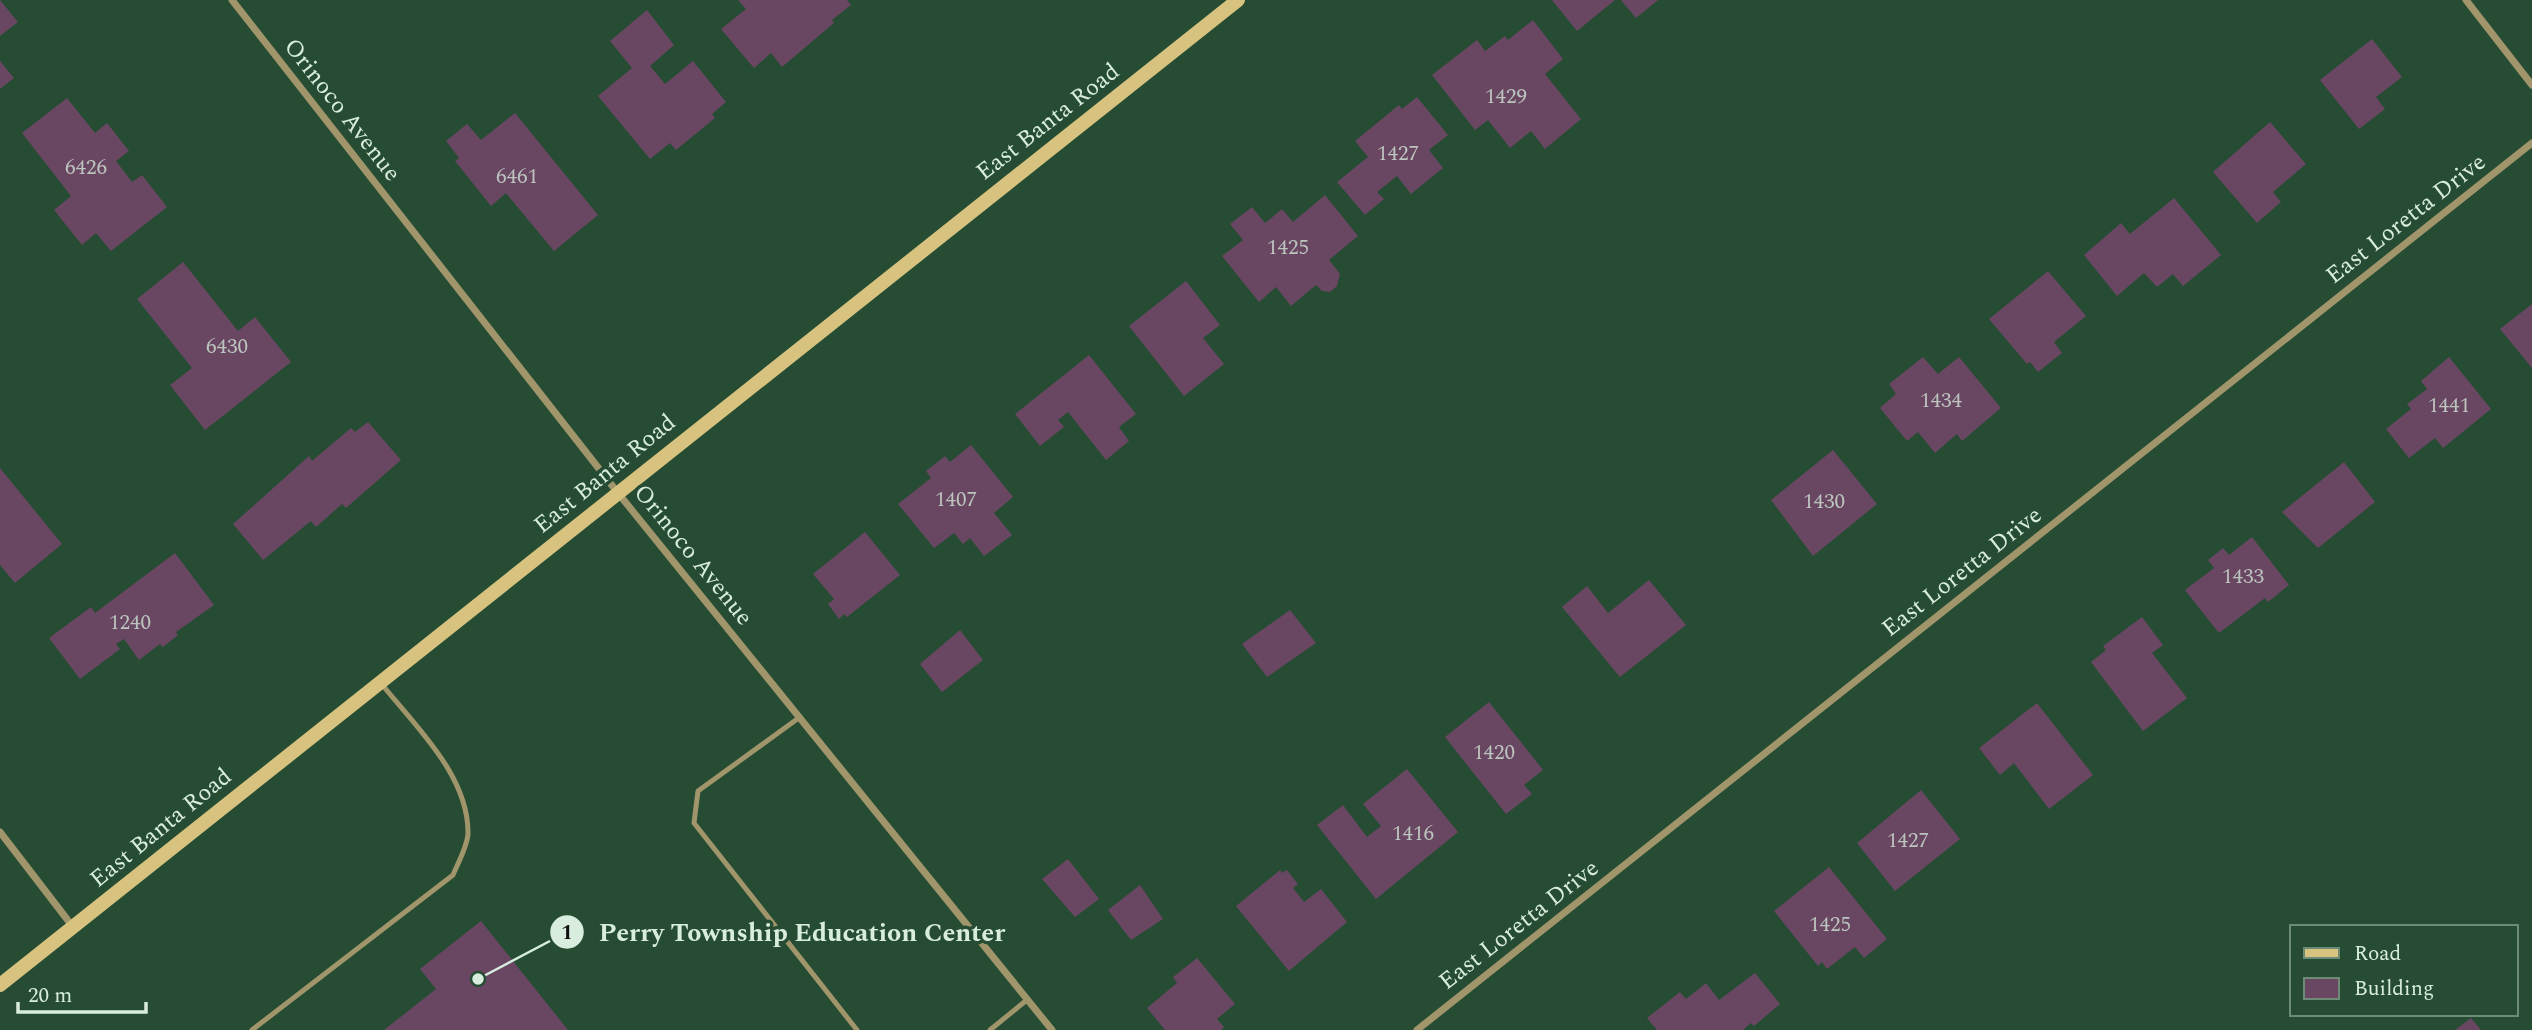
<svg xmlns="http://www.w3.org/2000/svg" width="2532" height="1030" font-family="Spectral,serif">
  <rect width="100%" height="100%" fill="#264c33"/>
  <g fill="#694762">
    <polygon points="0,0 18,22 0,36"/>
    <polygon points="738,0 847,0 851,5 832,20 834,23 782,67 771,53 754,68 721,29 746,9"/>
    <polygon points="1552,0 1615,0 1577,31"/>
    <polygon points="1621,0 1658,0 1636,18"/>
    <polygon points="647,10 674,45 650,66 665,84 693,61 726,102 712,114 715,118 676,150 670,143 650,159 598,96 632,68 610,41"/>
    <polygon points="1533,20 1563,59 1545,74 1581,119 1545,149 1531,131 1510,148 1488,120 1475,130 1432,75 1477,40 1485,51 1505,36 1508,40"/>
    <polygon points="2372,39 2402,77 2376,97 2385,109 2359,129 2320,80"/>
    <polygon points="0,61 14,78 0,89"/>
    <polygon points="1417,97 1448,135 1429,150 1443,168 1411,194 1397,176 1377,192 1384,199 1365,215 1337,182 1368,157 1355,141 1399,105 1402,109"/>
    <polygon points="67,98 95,133 107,123 129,151 116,161 132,182 142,175 167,207 111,251 96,233 82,245 54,210 71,196 22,133"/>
    <polygon points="515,113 598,215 554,251 506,193 491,206 455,161 459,158 446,141 467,124 481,140"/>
    <polygon points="2270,122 2306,164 2273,192 2281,202 2257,223 2213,172"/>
    <polygon points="1325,195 1358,236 1329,260 1340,274 1337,286 1330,292 1322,291 1316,285 1291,306 1276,287 1259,302 1222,256 1243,240 1230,224 1252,207 1265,223 1282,209 1293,222"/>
    <polygon points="2174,198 2221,255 2183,286 2173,274 2157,287 2144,273 2117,296 2084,255 2121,223 2130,234"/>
    <polygon points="183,262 238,331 255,317 291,362 205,430 170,385 192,368 137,299"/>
    <polygon points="2048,271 2086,316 2054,342 2062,353 2038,372 2030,362 2027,364 1989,319"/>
    <polygon points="1186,281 1220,325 1203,338 1224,364 1184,396 1129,326"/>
    <polygon points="2532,304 2532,368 2500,329"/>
    <polygon points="1089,355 1136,414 1119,427 1129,441 1106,460 1068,412 1058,420 1064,427 1040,446 1015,414"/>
    <polygon points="1923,357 1938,374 1959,357 2001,408 1962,441 1957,434 1935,453 1918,432 1907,441 1880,408 1896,394 1889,384"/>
    <polygon points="2449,357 2491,409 2443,448 2435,438 2409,458 2386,429 2411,409 2407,404 2427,389 2421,381"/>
    <polygon points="368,422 401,460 346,508 342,504 316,527 311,521 263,560 233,524 309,456 312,461 351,428 355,432"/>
    <polygon points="971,445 1013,497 994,513 1012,535 984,556 970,538 963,544 954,533 934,548 898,504 931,478 926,471 945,456 950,462"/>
    <polygon points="1833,450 1877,504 1813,556 1771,500"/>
    <polygon points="2344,462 2375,502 2318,548 2282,512"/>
    <polygon points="0,468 62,544 15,583 0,565"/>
    <polygon points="865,532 900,575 847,617 844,614 839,619 828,604 834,599 813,574"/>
    <polygon points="2252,537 2289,585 2268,602 2265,598 2219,633 2185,590 2214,568 2208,560 2223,548 2229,555"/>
    <polygon points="175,553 214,605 176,632 178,635 163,647 160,644 139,660 124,639 116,644 120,649 80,679 49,638 91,607 95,613"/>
    <polygon points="1649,580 1686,625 1620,677 1562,607 1587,586 1608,613"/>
    <polygon points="1290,610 1316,643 1267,677 1242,644"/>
    <polygon points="2142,617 2163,645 2152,653 2187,698 2143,731 2091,662 2106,650 2103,646"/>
    <polygon points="960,630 983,660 942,692 920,664"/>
    <polygon points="1489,702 1543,770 1524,785 1532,794 1506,814 1445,737"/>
    <polygon points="2037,703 2093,775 2049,809 2014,763 2000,775 1979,748"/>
    <polygon points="1407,769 1458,832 1376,899 1317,825 1343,805 1367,837 1381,826 1363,804"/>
    <polygon points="1921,790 1960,839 1895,891 1857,843"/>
    <polygon points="1068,859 1099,899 1075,917 1042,879"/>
    <polygon points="1829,867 1887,939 1864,958 1855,947 1827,969 1822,962 1818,966 1774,911"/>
    <polygon points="1280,870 1282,873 1287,870 1298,884 1293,888 1304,902 1321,889 1347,922 1289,971 1236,906"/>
    <polygon points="1140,885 1163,919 1131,940 1108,910"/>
    <polygon points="481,921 568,1030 384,1030 436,989 420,969"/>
    <polygon points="1197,958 1235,1004 1217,1019 1224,1027 1221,1030 1165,1030 1147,1008 1177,983 1173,977"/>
    <polygon points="1755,973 1780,1004 1754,1026 1751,1023 1743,1030 1657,1030 1647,1018 1680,992 1686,999 1706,983 1719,1000"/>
    <polygon points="2471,1018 2481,1030 2455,1030"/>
  </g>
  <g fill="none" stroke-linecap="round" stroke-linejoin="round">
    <g stroke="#a1956b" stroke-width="5">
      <polyline points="800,717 698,791 694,823 857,1030"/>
      <path d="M252 1030 453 875C458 863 467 847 468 834 469 775 414 725 380 682"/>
      <polyline points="990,1030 1028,999"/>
    </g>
    <g stroke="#a1956b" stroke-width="7">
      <polyline points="232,0 618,493 1052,1030"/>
      <polyline points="2466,0 2532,85"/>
      <polyline points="0,832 73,927"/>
      <polyline points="1417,1030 2532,143"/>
    </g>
    <polyline stroke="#d7c37f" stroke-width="14" points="0,985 1238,0"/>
  </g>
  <g text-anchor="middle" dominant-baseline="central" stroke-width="7" stroke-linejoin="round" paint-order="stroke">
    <g font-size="21" fill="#bcc4be">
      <text x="1506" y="97">1429</text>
      <text x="1398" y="154">1427</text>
      <text x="86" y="168">6426</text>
      <text x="517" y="177">6461</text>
      <text x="1288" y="248">1425</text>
      <text x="227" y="347">6430</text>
      <text x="1941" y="401">1434</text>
      <text x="2449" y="406">1441</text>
      <text x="956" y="500">1407</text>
      <text x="1824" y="502">1430</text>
      <text x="2243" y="577">1433</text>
      <text x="130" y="623">1240</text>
      <text x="1494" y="753">1420</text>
      <text x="1413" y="834">1416</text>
      <text x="1908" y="841">1427</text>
      <text x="1830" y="925">1425</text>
    </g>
    <g font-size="24" fill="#d8eddd" stroke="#264c33">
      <text transform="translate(342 110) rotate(52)">Orinoco Avenue</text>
      <text transform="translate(1048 122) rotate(-38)">East Banta Road</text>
      <text transform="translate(2406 219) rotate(-38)">East Loretta Drive</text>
      <text transform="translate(605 474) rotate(-39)">East Banta Road</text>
      <text transform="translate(693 555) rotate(51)">Orinoco Avenue</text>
      <text transform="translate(1962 572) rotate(-38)">East Loretta Drive</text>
      <text transform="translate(161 828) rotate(-39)">East Banta Road</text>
      <text transform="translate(1519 925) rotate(-38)">East Loretta Drive</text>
    </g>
  </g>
  <path fill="none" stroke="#d8eddd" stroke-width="2.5" d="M478 979L567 932"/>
  <g fill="#d8eddd" stroke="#264c33" stroke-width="2.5">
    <circle cx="478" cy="979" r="7"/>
    <circle cx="567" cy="932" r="18"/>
  </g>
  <g font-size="21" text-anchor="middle" font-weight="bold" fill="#111">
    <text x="567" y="939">1</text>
  </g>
  <g font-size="26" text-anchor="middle" font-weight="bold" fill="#d8eddd" stroke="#264c33" stroke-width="7" stroke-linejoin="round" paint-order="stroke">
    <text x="802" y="941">Perry Township Education Center</text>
  </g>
  <rect x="2290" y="925" width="228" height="91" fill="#264c33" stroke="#6d8c77" stroke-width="2"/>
  <rect x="2304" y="948" width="35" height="10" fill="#d7c37f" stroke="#6d8c77" stroke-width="2"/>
  <text x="2354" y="960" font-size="21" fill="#d8eddd">Road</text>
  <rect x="2304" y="978" width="35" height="21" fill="#694762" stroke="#6d8c77" stroke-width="2"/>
  <text x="2354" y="995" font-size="21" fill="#d8eddd">Building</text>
  <path d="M18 1002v10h128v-10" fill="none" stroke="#d8eddd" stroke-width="3.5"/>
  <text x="28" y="1002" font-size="21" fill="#d8eddd" stroke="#264c33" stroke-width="5" paint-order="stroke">20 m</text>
</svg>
